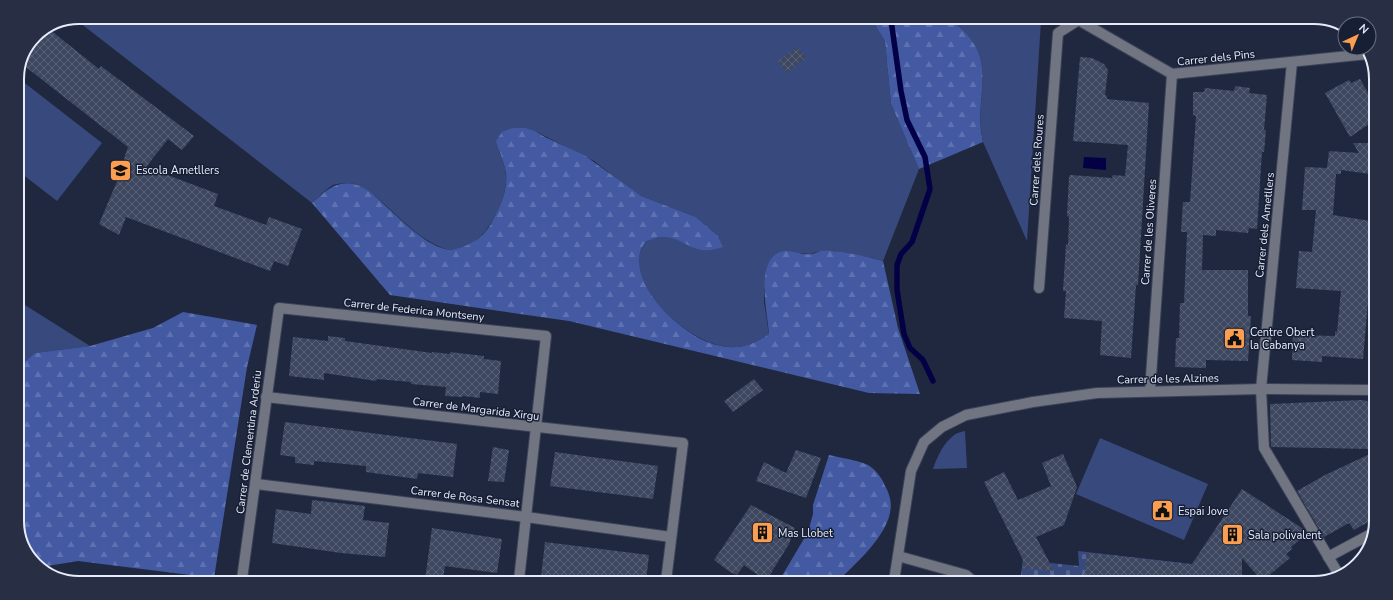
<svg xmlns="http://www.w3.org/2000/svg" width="1393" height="600" font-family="'Nunito Sans',sans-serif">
  <defs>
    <pattern id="forest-firs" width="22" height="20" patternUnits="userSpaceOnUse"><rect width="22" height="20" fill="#435aa3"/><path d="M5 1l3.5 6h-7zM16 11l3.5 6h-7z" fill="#5e72b1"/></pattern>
    <pattern id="cemetery-stones" width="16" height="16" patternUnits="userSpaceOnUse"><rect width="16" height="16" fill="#38497d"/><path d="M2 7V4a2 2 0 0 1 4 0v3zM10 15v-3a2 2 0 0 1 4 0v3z" fill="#556390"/></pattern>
    <pattern id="building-cross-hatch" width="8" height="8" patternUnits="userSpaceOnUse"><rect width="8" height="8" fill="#3e4760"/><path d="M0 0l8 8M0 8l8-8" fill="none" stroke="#5a6278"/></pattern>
  </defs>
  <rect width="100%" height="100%" fill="#20283f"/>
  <g fill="#38497d">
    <path d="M79 17 872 20 885 41 891 104 919 169 883 261 873 258 831 251H820L810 254 800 253 767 271 764 292V302L769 334C760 340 749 346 738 347 725 348 710 344 698 337 674 324 631 286 639 255 641 250 644 243 649 240 654 238 664 236 670 237 674 237 677 240 681 240 693 239 706 236 717 235L696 217 641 196 631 190 594 161 535 131 499 151C503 161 507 172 506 183 503 211 479 255 446 249 442 248 436 245 432 243 408 230 391 207 368 191 364 189 359 185 355 184 350 183 338 183 333 185 327 188 318 198 312 203L75 19Z"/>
    <path d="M950 20 1041 21 1027 241 983 142C972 92 1004 58 950 20Z"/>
    <polygon points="17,77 102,143 57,201 17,170"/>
    <polygon points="17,300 90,346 35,353 17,368"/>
    <path d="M965 431 967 468 933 469C937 457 943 444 953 436 956 433 961 432 965 431Z"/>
    <polygon points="1100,438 1208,484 1184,540 1076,494"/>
  </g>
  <g fill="url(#forest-firs)">
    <path d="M872 20H950C1004 58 972 92 983 142L919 169 891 104 885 41Z"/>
    <path d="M513 128H525L535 131 545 137 584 155 641 196 696 217 717 235 723 247C715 249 710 251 702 250 684 247 677 233 656 238 653 239 650 240 647 241 641 247 638 255 639 263 641 293 672 322 697 337 709 344 724 348 738 347 749 346 760 340 769 334 768 315 755 265 778 253 789 247 800 256 811 254 814 254 817 252 820 251 833 249 870 257 883 261L898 328 920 394 869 393 569 321 390 295 312 203C325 192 335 180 354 184 367 187 379 200 389 209 403 222 425 244 445 249 454 251 464 247 471 243 480 239 488 230 492 222 500 207 508 190 506 173 504 162 499 151 496 141L502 132Z"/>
    <polygon points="183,312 257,325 247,367 214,578 78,561 41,567 30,558 17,525 17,368 35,353 90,346 153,328"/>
    <path d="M829 455C842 458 857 460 868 465 876 470 882 478 885 486 887 489 888 492 889 495 900 526 857 562 838 581H779L808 532 813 514V505Z"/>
  </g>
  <polygon fill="url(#cemetery-stones)" points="1078,551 1183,563 1182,572 1186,583 1020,582 1023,560 1079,566"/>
  <polygon fill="#040046" points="1084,157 1106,158 1106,170 1083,168"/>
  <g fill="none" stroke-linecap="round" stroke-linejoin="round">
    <polyline stroke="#040046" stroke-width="5.5" points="891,20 901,91 907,120 925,157 930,189 912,242 901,254 897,265 897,290 904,334 910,348 923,360 933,381"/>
  </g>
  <g fill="url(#building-cross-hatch)">
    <polygon points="49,29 99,69 101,66 194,136 182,150 168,139 146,167 218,194 214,206 266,225 269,217 302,229 288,266 274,261 270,271 126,217 119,235 99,224 118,179 117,179 128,147 22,64 35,35"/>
    <polygon points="798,47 806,58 786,73 778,61"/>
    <polygon points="1080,57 1092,58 1104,64 1108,70 1105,95 1107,96 1107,99 1149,103 1138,285 1136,285 1131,358 1100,355 1102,321 1064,318 1066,291 1063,291 1066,244 1068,245 1069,217 1067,216 1069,177 1070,175 1112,178 1113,175 1125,176 1128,145 1073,141"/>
    <polygon points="1360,79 1376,107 1375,120 1350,137 1325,93 1349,80 1351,83"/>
    <polygon points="1235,86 1250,88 1249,93 1267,95 1264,130 1266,130 1264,152 1262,152 1257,229 1249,228 1248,233 1216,230 1216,236 1203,235 1202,270 1248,270 1248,316 1251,316 1248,361 1206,360 1206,368 1175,367 1176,338 1179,338 1180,303 1184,303 1187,232 1181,232 1183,202 1190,202 1196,116 1193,115 1193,92 1204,92 1205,88 1234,91"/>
    <polygon points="1353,143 1375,143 1372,177 1370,174 1341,170 1341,174 1336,174 1333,215 1370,221 1369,232 1374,232 1363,359 1322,356 1322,362 1292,360 1293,335 1335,336 1335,331 1337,332 1341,291 1296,288 1299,251 1312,252 1316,210 1302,210 1305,167 1327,168 1329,151 1359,153"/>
    <polygon points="328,336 345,338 345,341 432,353 432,352 450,354 450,352 484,356 484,359 501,361 498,394 480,392 480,398 463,396 462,397 445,396 446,387 411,384 411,382 377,379 376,381 324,373 324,380 289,376 293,337 328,341"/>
    <polygon points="754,379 763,390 733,412 724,401"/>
    <polygon points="1362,400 1373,402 1372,449 1271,447 1270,404"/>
    <polygon points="285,422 457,444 453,477 418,473 417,479 366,472 366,466 314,461 314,465 295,463 295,457 280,455"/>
    <polygon points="493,447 509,450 504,482 488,481"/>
    <polygon points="796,450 821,458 806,498 756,481 764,462 786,473"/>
    <polygon points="555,452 658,466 653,499 550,486"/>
    <polygon points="1372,453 1372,520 1354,530 1349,523 1324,537 1297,491 1325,475"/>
    <polygon points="1063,454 1077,487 1064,525 1036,537 1054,571 1022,568 1023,560 984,482 1004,472 1018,500 1051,486 1042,463"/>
    <polygon points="1242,489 1305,530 1307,534 1291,547 1292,549 1286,554 1290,558 1262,581 1242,558 1242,583 1111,582 1084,579 1087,553 1192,564"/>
    <polygon points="312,500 365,506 363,520 389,523 385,557 341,553 272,543 276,509 311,514"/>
    <polygon points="751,505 795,528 789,544 766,581 744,565 737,575 730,572 714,560"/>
    <polygon points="432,528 502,539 497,573 445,566 443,580 425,580"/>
    <polygon points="545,542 649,555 646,581 565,580 541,577"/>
  </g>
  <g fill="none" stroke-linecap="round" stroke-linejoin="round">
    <defs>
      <g id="minor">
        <polyline points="1080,21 1172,74 1368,54"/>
        <polyline points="1292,62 1261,389 1264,448 1339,575"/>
        <polyline points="1039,288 1058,33 1077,21"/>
        <polyline points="1150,391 1172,74"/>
        <polyline points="266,397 683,443 666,581"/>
        <polyline points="256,484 526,517 671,537"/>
        <polyline points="898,556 966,575 974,582"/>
        <polyline points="1328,557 1371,534"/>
        <polyline points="242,579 279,308 546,336 519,580"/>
        <polyline points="894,581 911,471 924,442 942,427 966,415 1033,402 1097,393 1261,389 1373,390"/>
      </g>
    </defs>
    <use href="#minor" stroke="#3c4359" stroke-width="12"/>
    <use href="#minor" stroke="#707581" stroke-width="10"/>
  </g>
  <defs>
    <symbol id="school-square" viewBox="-11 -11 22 22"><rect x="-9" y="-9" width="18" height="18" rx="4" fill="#fb9e50" stroke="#171f35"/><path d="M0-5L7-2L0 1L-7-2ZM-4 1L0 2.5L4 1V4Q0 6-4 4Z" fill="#111"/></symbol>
    <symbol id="civic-square" viewBox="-11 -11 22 22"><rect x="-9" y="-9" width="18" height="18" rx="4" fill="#fb9e50" stroke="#171f35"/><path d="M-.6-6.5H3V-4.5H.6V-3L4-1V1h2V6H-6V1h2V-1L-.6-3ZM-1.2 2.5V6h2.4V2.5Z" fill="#111"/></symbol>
    <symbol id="building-square" viewBox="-11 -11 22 22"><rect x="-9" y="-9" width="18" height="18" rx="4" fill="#fb9e50" stroke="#171f35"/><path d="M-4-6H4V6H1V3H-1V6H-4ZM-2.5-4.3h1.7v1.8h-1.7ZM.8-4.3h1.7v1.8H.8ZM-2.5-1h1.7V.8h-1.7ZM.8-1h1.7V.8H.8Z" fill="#111"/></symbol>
  </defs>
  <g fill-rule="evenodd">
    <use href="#school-square" x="108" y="158" width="25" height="25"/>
    <use href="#civic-square" x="1222" y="326" width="25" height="25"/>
    <use href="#civic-square" x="1150" y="498" width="25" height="25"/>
    <use href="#building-square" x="750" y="520" width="25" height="25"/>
    <use href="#building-square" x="1220" y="522" width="25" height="25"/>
  </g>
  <g text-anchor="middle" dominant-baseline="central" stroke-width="3" stroke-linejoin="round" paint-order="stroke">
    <g font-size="11" fill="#e6ecfb" stroke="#171f35">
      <text transform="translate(1216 58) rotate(-6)">Carrer dels Pins</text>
      <text transform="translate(1037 160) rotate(-86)">Carrer dels Roures</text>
      <text transform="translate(1265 225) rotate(-84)">Carrer dels Ametllers</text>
      <text transform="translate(1149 232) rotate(-86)">Carrer de les Oliveres</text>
      <text transform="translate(414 310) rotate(6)">Carrer de Federica Montseny</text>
      <text transform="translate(1168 379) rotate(-1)">Carrer de les Alzines</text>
      <text transform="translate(476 409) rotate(7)">Carrer de Margarida Xirgu</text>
      <text transform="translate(249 442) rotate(-83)">Carrer de Clementina Arderiu</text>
      <text transform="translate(465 497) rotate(7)">Carrer de Rosa Sensat</text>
    </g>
    <g font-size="11" fill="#e6ecfb" stroke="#171f35" text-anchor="start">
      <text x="136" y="170">Escola Ametllers</text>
      <text x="1250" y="332">Centre Obert<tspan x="1250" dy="13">la Cabanya</tspan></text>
      <text x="1178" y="511">Espai Jove</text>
      <text x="778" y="533">Mas Llobet</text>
      <text x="1248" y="535">Sala polivalent</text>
    </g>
  </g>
  <path d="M0 0H1393V600H0ZM79 24H1314A55 55 0 0 1 1369 79V521A55 55 0 0 1 1314 576H79A55 55 0 0 1 24 521V79A55 55 0 0 1 79 24Z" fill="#282f45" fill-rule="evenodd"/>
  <path fill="none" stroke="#e6ecfb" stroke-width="2" d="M79 24H1314A55 55 0 0 1 1369 79V521A55 55 0 0 1 1314 576H79A55 55 0 0 1 24 521V79A55 55 0 0 1 79 24Z"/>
  <g transform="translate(1357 36) rotate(44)"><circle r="19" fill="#171f35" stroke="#6a7184"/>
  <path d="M0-3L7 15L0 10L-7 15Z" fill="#fb9e50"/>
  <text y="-6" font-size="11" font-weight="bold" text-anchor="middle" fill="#e6ecfb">N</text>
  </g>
</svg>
